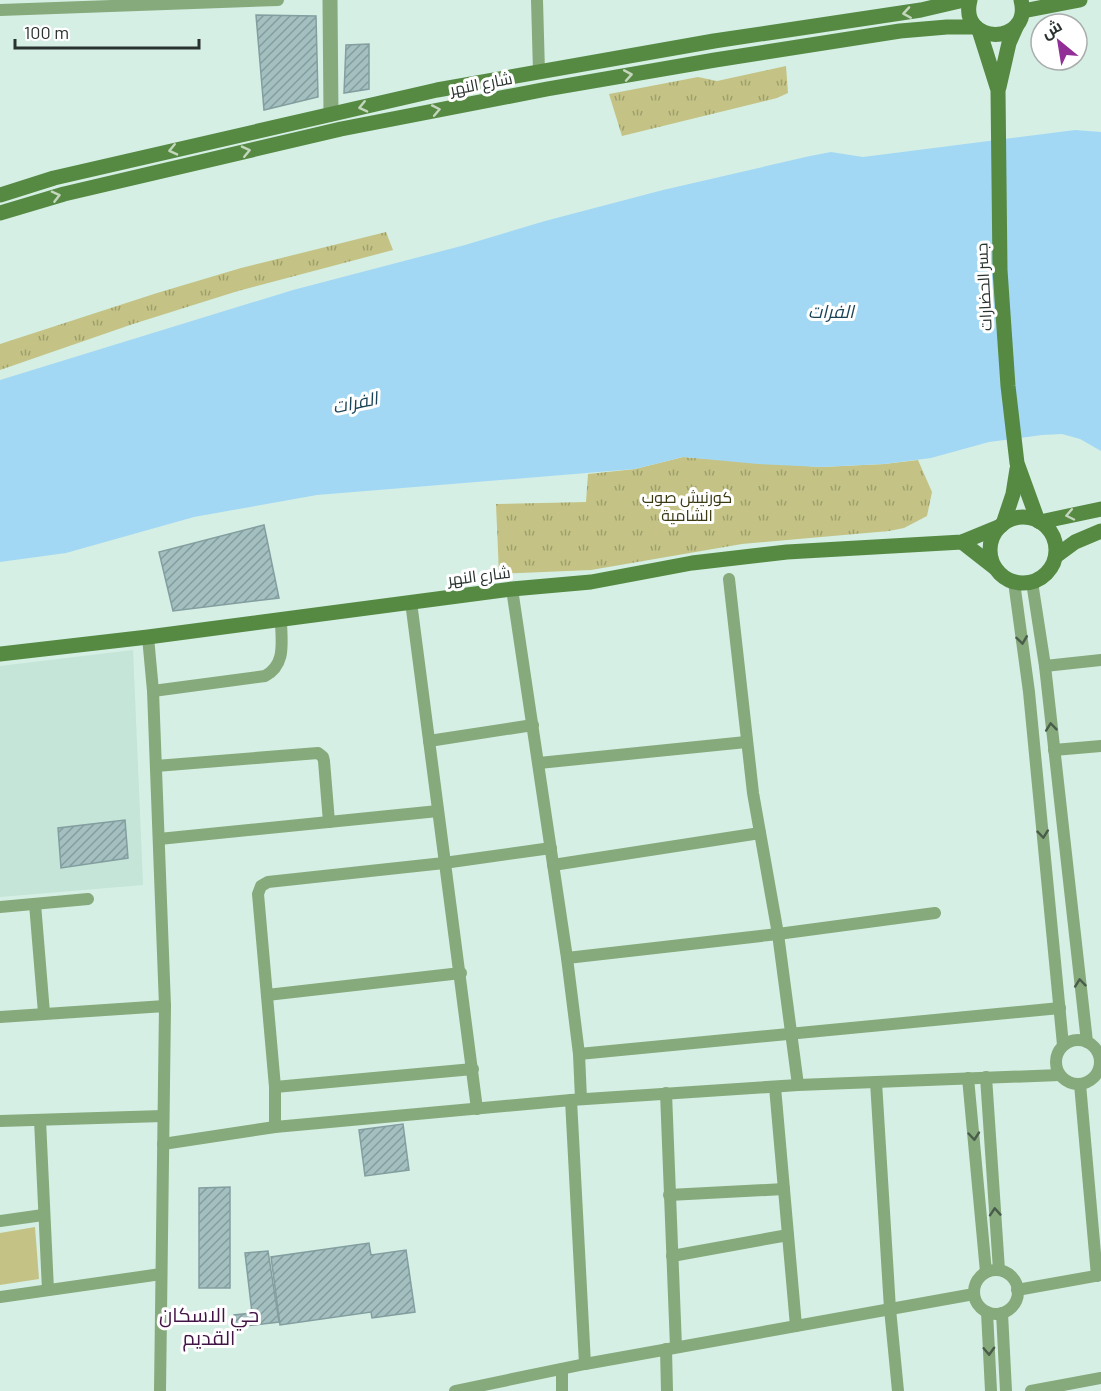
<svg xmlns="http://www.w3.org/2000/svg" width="1101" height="1391" font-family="Barlow,Cairo,sans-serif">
  <defs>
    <pattern id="grass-tufts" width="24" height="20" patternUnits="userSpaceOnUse" patternTransform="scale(1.5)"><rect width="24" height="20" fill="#c4c385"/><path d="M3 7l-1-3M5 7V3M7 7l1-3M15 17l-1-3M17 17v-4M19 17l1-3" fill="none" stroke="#9f9f6d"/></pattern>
    <pattern id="building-hatch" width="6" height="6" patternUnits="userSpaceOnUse" patternTransform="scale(1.5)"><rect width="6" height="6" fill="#a3bfc0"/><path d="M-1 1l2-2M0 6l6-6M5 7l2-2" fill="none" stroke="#859c9c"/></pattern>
  </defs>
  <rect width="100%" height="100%" fill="#d5efe5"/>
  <polygon fill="#c4e5d8" points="133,650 143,885 0,897 0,666"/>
  <g fill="url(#grass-tufts)">
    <polygon points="786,66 788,93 777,98 622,136 609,94 698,77 717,81"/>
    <polygon points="386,232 393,250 238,291 133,324 0,370 0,344 157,293 241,268"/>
    <polygon points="683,457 821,467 884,464 918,460 932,492 927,516 904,528 889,531 742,544 591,570 499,574 496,504 586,502 588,474 635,469"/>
  </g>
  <polygon fill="#c4c385" points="35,1227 39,1279 0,1285 0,1233"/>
  <polygon fill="#a3d8f4" points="1075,130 1101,132 1101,451 1080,439 1062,434 1042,435 989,442 931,458 884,464 821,467 758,464 683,457 635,469 317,495 194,517 66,553 0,562 0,380 293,290 465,245 545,221 663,190 810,156 831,152 863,157"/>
  <g fill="url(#building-hatch)" stroke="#839e9f" stroke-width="1.5">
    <polygon points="256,15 316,16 318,97 264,110"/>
    <polygon points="369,44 369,89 344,93 346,45"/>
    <polygon points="264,525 279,598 173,611 159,552"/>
    <polygon points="125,820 128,858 61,868 58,828"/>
    <polygon points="403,1124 409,1170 365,1176 359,1130"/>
    <polygon points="230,1187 230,1288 199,1288 199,1188"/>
    <polygon points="369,1243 371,1255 406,1250 415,1312 372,1318 371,1312 280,1325 271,1257"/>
    <polygon points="268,1251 279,1322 236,1327 234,1315 252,1313 245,1253"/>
  </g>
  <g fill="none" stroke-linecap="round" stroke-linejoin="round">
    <g stroke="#86aa7b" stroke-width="12">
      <polyline points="537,0 539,72"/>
      <polyline points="0,10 278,0"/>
      <polyline points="729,579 753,793 778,934 798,1085"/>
      <polyline points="1014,582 1029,692 1063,1045"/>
      <polyline points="1032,582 1045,666 1087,1042"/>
      <polyline points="512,589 567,958 579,1054 581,1099"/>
      <polyline points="411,602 477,1109"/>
      <polyline points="148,637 153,691 165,1006 160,1391"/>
      <polyline points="1045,666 1101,660"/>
      <path d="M153 691 265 676C287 664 281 641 281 619"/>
      <polyline points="429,741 533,725"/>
      <polyline points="1054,750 1101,746"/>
      <polyline points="539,763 746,742"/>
      <polyline points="156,766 318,753 323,757 324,761 329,822"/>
      <polyline points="159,839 438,811"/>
      <polyline points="553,865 760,833"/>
      <polyline points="35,904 44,1013"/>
      <polyline points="0,907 88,899"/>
      <polyline points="567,958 778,934 935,913"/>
      <polyline points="267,995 461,973"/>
      <polyline points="0,1017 165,1006"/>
      <circle cx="1078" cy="1062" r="22"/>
      <polyline points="579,1054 1060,1008"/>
      <polyline points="986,1077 999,1270"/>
      <polyline points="968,1078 986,1272"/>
      <polyline points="876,1082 890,1309 898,1391"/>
      <polyline points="1080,1084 1097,1276"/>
      <polyline points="275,1087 473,1069"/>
      <polyline points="775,1087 796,1326"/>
      <polyline points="666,1093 676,1347"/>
      <polyline points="571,1100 585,1364"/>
      <polyline points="40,1120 48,1290"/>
      <polyline points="0,1121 163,1116"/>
      <polyline points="275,1127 275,1087 258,894 261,886 268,882 444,863 551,848"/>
      <polyline points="163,1144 275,1127 571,1100 798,1085 1060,1075"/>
      <polyline points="669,1195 784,1189"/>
      <polyline points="0,1221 43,1215"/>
      <polyline points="672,1256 788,1235"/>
      <circle cx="996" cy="1292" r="22"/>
      <polyline points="1017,1290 1101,1275"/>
      <polyline points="0,1297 161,1274"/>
      <polyline points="987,1312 991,1391"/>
      <polyline points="1002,1313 1006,1391"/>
      <polyline points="666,1349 667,1391"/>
      <polyline points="455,1391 585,1364 974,1294"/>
      <polyline points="562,1391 562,1369"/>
      <polyline points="1031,1391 1101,1378"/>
    </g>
    <polyline stroke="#86aa7b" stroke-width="15" points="330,0 331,114"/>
    <g stroke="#568a43" stroke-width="15">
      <path d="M970 0C958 46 1033 46 1021 0"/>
      <polyline points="1023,11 1080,0"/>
      <polyline points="979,30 998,90 1000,270 1008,386 1017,463 1038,521"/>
      <polyline points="999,87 1009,43 1017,25"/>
      <polyline points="0,195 54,178 437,90 714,41 921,10 964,0"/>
      <polyline points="0,213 64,194 341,129 547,89 715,60 900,31 947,27 976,27"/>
      <circle cx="1023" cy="550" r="33"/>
      <polyline points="1040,522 1101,509"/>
      <polyline points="1003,524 1013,494 1017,469"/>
      <polyline points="962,542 994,567"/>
      <polyline points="1056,556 1075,542 1101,531"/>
      <polyline points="0,654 148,637 512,589 591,582 692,563 787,552 962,542 1001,526"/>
    </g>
  </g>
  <defs><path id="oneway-chevron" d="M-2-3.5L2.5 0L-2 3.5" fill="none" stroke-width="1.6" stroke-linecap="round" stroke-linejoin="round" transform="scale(1.5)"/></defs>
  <g stroke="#c4d6bd">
    <use href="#oneway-chevron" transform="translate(907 13) rotate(171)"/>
    <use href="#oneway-chevron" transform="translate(628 75) rotate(-10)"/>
    <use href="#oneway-chevron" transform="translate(363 107) rotate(167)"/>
    <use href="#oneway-chevron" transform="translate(436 110) rotate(-11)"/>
    <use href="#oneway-chevron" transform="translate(173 150) rotate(167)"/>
    <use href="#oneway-chevron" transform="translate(246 151) rotate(-13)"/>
    <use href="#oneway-chevron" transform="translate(56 196) rotate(-14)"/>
    <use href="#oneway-chevron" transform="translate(1070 515) rotate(168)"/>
  </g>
  <g stroke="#4a5c4a">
    <use href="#oneway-chevron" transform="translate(1022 640) rotate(82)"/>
    <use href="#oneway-chevron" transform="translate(1051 727) rotate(-96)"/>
    <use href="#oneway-chevron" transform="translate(1043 834) rotate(84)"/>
    <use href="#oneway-chevron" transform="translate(1080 983) rotate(-96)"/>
    <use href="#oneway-chevron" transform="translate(974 1136) rotate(85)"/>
    <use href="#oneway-chevron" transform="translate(995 1212) rotate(-94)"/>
    <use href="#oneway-chevron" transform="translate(989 1351) rotate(88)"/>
  </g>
  <g text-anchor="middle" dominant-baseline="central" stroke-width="6" stroke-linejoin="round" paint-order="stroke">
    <g font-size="16" fill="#29322f" stroke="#fff">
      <text transform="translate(481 83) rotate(-11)">شارع النهر</text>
      <text transform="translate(983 287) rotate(-93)">جسر الحضارات</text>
      <text transform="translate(479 575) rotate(-7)">شارع النهر</text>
    </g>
    <g font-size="16" fill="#3b3912" stroke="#fff">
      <text x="687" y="496">كورنيش صوب<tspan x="687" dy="18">الشامية</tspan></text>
    </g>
    <g font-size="18" font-style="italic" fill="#194356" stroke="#fff">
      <text x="831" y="311">الفرات</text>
      <text transform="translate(355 402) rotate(-12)">الفرات</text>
    </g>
    <g font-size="20" fill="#421345" stroke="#fff">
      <text x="209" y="1314">حي الاسكان<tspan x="209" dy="23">القديم</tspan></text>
    </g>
  </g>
  <g transform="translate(1059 42) rotate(330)"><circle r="28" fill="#ffffff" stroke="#a9adac" stroke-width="1.5"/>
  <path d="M0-4.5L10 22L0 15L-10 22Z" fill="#912f97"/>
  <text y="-9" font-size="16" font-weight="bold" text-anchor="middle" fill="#29322f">ش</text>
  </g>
  <path d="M15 39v9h184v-9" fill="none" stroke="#29322f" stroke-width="3"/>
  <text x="24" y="39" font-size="18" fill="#29322f" stroke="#ffffff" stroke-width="4.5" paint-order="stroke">100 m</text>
</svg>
